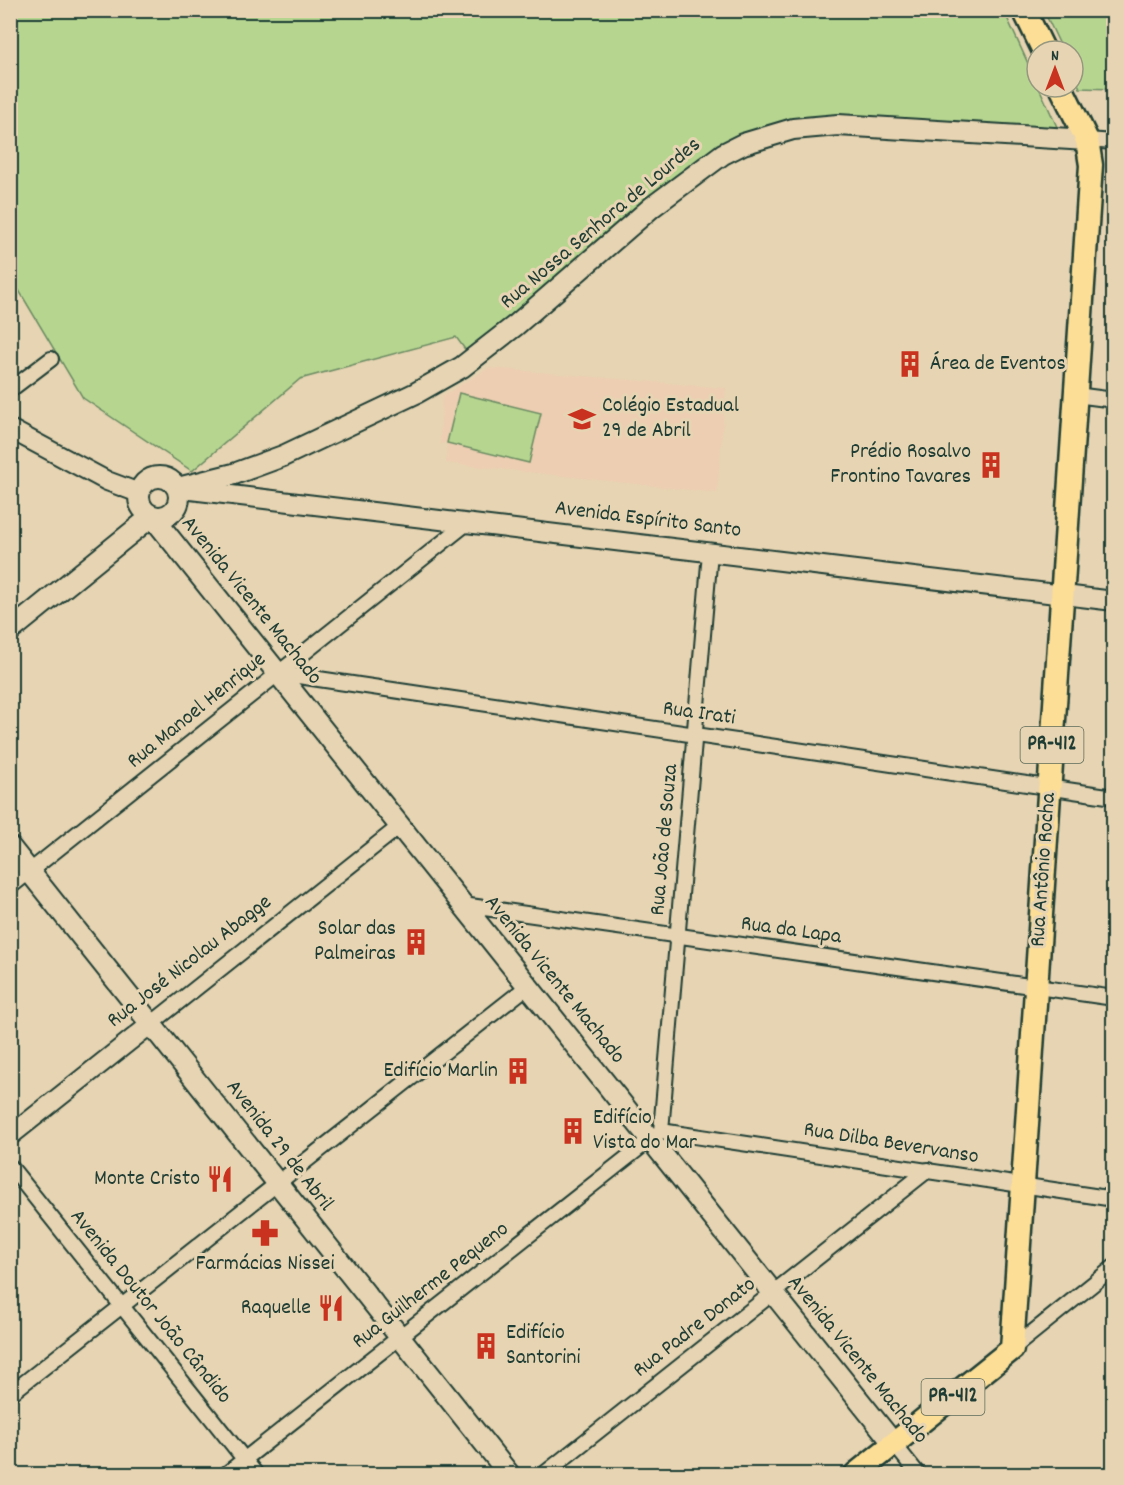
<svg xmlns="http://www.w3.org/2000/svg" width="1124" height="1485" font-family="Dekko,sans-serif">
  <rect width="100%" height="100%" fill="#e7d4b2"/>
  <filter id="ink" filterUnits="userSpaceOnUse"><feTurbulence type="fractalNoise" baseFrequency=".0167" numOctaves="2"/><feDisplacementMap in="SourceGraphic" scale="12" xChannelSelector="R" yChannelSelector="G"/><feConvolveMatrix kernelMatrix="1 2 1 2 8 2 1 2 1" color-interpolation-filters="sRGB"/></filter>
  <g filter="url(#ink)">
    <polygon fill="#edceb2" points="489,368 726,388 717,493 446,463 447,443 440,444 442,396"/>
    <g fill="#b6d690" stroke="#6a8a62" stroke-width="1.5">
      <polygon points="11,11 1004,11 1058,129 768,129 472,359 456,337 300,379 192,471 83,398 11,277"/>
      <polygon points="1044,11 1113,11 1113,89 1080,88 1073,73 1073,51 1063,51"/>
      <polygon points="459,393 541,413 529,463 447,443"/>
    </g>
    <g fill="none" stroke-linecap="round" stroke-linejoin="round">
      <defs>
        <g id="minor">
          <polyline points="1087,140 1114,142"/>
          <polyline points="10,390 51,359"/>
          <polyline points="1076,395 1114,400"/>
          <polyline points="278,673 1114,797"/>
          <polyline points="10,887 467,523"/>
          <polyline points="463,905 1114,998"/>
          <polyline points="151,1024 400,826"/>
          <polyline points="661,1131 710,552"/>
          <polyline points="661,1131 1114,1199"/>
          <polyline points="10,1166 256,1474"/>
          <polyline points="1012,1349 1114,1267"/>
          <polyline points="10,1394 528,986"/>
          <polyline points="894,1444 918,1474"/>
          <polyline points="226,1474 657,1134"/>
          <polyline points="544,1474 928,1170"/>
        </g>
        <g id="tertiary">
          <polyline points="10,429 107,481 139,493"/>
          <polyline points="182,489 1114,601"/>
          <polyline points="10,1136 151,1024"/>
        </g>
        <g id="secondary">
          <circle cx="159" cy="497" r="20"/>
          <polyline points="178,488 234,474 283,456 416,393 462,367 516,325 652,207 723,154 743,144 793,129 838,125 1087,140"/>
          <polyline points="10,631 152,516 894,1444"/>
          <polyline points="10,847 509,1474"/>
        </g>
        <g id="primary">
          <polyline points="1024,10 1044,51"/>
          <polyline points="856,1474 1012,1349 1091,165 1087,140 1061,87"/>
        </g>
      </defs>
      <use href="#minor" stroke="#1f3d34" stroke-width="18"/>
      <use href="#tertiary" stroke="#1f3d34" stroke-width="22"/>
      <use href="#secondary" stroke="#1f3d34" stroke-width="24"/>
      <use href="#primary" stroke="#1f3d34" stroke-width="27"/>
      <use href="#minor" stroke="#e7d4b2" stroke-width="14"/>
      <use href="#tertiary" stroke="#e7d4b2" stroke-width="18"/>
      <use href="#secondary" stroke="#e7d4b2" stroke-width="20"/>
      <use href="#primary" stroke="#fdde96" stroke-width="22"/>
    </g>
  </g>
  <defs>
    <symbol id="building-bare" viewBox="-9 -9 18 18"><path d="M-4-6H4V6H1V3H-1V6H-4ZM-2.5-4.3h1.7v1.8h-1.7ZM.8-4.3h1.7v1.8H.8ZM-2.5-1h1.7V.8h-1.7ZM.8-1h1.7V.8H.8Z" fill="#c8321e" stroke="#e7d4b2" stroke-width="2.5" paint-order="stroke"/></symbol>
    <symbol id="school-bare" viewBox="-9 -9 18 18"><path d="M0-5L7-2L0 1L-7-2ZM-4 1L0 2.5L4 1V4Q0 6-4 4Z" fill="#c8321e" stroke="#e7d4b2" stroke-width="2.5" paint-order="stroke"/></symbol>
    <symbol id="restaurant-bare" viewBox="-9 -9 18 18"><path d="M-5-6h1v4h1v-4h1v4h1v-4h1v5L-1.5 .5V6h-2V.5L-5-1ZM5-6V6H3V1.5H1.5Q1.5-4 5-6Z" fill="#c8321e" stroke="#e7d4b2" stroke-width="2.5" paint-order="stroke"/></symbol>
    <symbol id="pharmacy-bare" viewBox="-9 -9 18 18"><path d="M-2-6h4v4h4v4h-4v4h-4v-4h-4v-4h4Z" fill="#c8321e" stroke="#e7d4b2" stroke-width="2.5" paint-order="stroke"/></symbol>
  </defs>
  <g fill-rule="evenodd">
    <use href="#building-bare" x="891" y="345" width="38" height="38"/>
    <use href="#school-bare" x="563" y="400" width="38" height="38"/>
    <use href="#building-bare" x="972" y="446" width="38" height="38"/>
    <use href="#building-bare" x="397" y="923" width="38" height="38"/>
    <use href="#building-bare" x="499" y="1052" width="38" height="38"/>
    <use href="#building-bare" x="554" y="1112" width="38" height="38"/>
    <use href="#restaurant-bare" x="201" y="1160" width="38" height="38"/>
    <use href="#pharmacy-bare" x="246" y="1214" width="38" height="38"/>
    <use href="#restaurant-bare" x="312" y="1289" width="38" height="38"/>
    <use href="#building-bare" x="467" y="1327" width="38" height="38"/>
  </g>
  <g text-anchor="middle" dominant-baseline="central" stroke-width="6" stroke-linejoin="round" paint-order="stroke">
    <g fill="#e7d4b2" stroke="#5b6a5a" stroke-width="1.5">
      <rect x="1020.5" y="727" width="63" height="36" rx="4.5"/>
      <rect x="921.5" y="1379" width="63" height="36" rx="4.5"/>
    </g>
    <g font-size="21" font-weight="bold" fill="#1f3d34">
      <text x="1052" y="745">PR-412</text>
      <text x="953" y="1397">PR-412</text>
    </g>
    <g font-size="22" fill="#1f3d34" stroke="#e7d4b2">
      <text transform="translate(601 224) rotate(-40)">Rua Nossa Senhora de Lourdes</text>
      <text transform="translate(648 520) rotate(7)">Avenida Espírito Santo</text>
      <text transform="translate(251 601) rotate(51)">Avenida Vicente Machado</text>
      <text transform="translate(197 711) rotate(-39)">Rua Manoel Henrique</text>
      <text transform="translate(699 714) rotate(8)">Rua Irati</text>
      <text transform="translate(665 840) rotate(-85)">Rua João de Souza</text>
      <text transform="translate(1044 870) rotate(-86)">Rua Antônio Rocha</text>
      <text transform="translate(791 931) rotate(8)">Rua da Lapa</text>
      <text transform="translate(190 962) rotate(-38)">Rua José Nicolau Abagge</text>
      <text transform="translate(554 980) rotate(51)">Avenida Vicente Machado</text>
      <text transform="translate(891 1144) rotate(9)">Rua Dilba Bevervanso</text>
      <text transform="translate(279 1146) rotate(52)">Avenida 29 de Abril</text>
      <text transform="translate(431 1286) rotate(-38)">Rua Guilherme Pequeno</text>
      <text transform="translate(150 1307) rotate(51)">Avenida Doutor João Cândido</text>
      <text transform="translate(695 1328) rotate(-38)">Rua Padre Donato</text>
      <text transform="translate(857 1360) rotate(51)">Avenida Vicente Machado</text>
    </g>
    <g font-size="22" fill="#1f3d34" stroke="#e7d4b2" text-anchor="end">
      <text x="930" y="364" text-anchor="start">Área de Eventos</text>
      <text x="602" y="406" text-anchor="start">Colégio Estadual<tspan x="602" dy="25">29 de Abril</tspan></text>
      <text x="971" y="452">Prédio Rosalvo<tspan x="971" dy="25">Frontino Tavares</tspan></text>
      <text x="396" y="929">Solar das<tspan x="396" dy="25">Palmeiras</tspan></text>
      <text x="498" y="1071">Edifício Marlin</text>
      <text x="593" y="1118" text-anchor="start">Edifício<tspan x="593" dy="25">Vista do Mar</tspan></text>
      <text x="200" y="1179">Monte Cristo</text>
      <text x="265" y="1264" text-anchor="middle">Farmácias Nissei</text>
      <text x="311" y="1308">Raquelle</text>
      <text x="506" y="1333" text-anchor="start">Edifício<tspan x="506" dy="25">Santorini</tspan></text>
    </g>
  </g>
  <rect width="1124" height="1485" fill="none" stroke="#e7d4b2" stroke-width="36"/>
  <rect x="18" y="18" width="1088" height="1449" fill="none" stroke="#1f3d34" stroke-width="2" filter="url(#ink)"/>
  <g transform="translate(1055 69)"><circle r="28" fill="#e7d4b2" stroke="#979880" stroke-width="1.5"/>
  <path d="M0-4.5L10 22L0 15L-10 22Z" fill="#c8321e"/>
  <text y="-9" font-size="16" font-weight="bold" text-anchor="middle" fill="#1f3d34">N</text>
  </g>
</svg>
